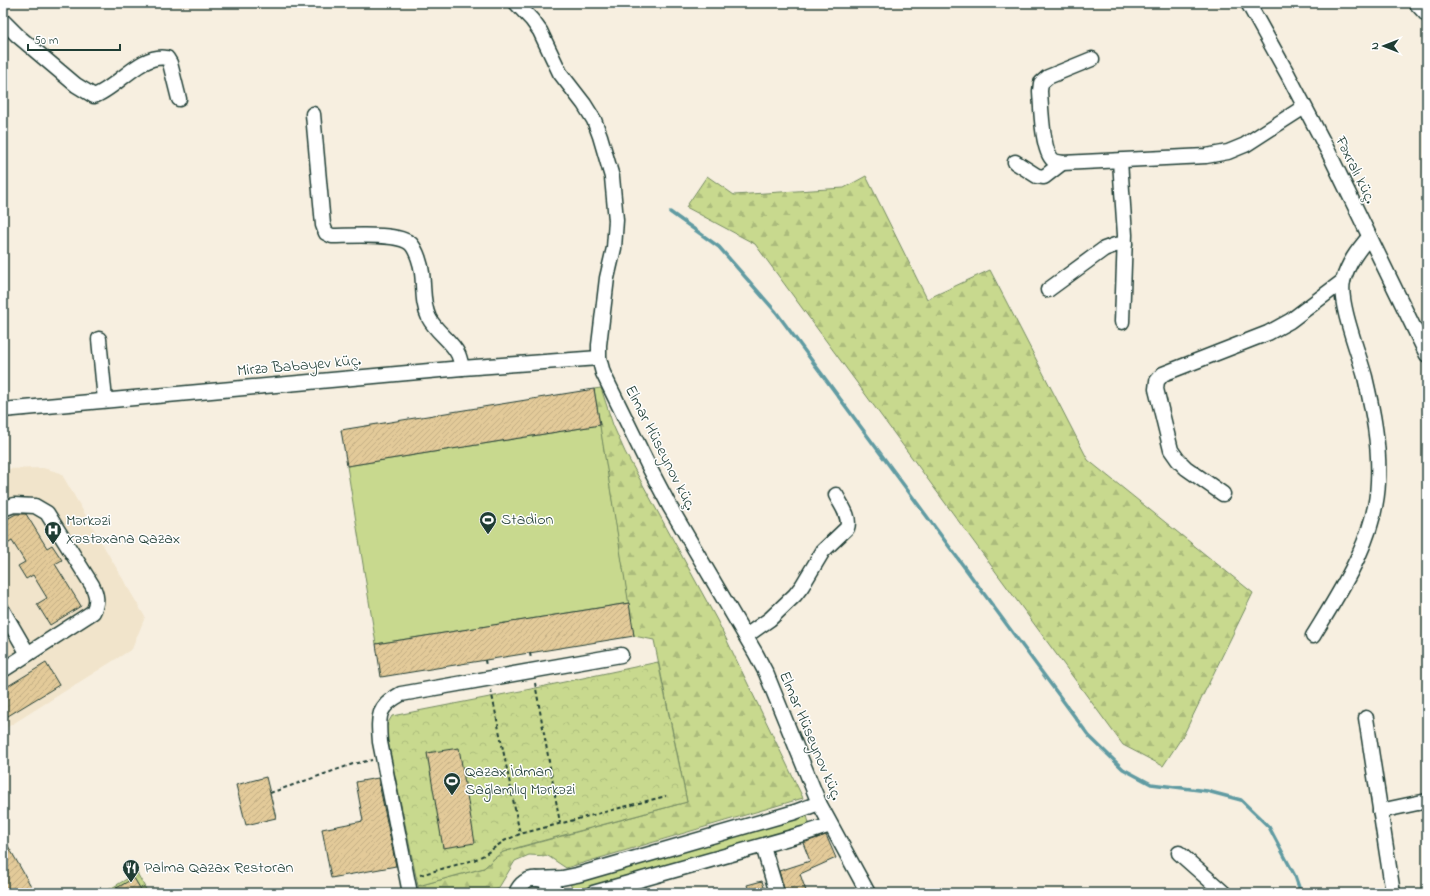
<svg xmlns="http://www.w3.org/2000/svg" width="1430" height="896" font-family="'Indie Flower',sans-serif">
  <defs>
    <pattern id="forest-firs" width="22" height="20" patternUnits="userSpaceOnUse"><rect width="22" height="20" fill="#c8d98e"/><path d="M5 1l3.5 6h-7zM16 11l3.5 6h-7z" fill="#abbb7b"/></pattern>
    <pattern id="park-crowns" width="20" height="18" patternUnits="userSpaceOnUse"><rect width="20" height="18" fill="#c8d98e"/><path d="M2 6a3 3 0 1 1 6 0M12 15a3 3 0 1 1 6 0" fill="none" stroke="#abbb7b"/></pattern>
    <pattern id="building-hatch" width="6" height="6" patternUnits="userSpaceOnUse"><rect width="6" height="6" fill="#e3ca99"/><path d="M-1 1l2-2M0 6l6-6M5 7l2-2" fill="none" stroke="#c2ae84"/></pattern>
  </defs>
  <rect width="100%" height="100%" fill="#f7efe0"/>
  <filter id="ink" filterUnits="userSpaceOnUse"><feTurbulence type="fractalNoise" baseFrequency=".025" numOctaves="2"/><feDisplacementMap in="SourceGraphic" scale="8" xChannelSelector="R" yChannelSelector="G"/><feConvolveMatrix kernelMatrix="1 2 1 2 8 2 1 2 1" color-interpolation-filters="sRGB"/></filter>
  <g filter="url(#ink)">
    <polygon fill="#f1e4cb" points="43,468 61,473 145,617 132,649 3,730 3,469"/>
    <g fill="#c8d98e" stroke="#748b61">
      <polygon points="600,425 629,603 376,644 347,466"/>
      <polygon points="807,816 810,826 573,892 570,883"/>
    </g>
    <g fill="url(#forest-firs)" stroke="#748b61">
      <polygon points="707,176 734,195 844,188 866,176 927,299 990,270 1088,460 1253,593 1184,734 1163,766 1123,745 755,244 686,207"/>
      <polygon points="601,388 613,425 625,452 718,622 803,798 566,868 548,856 529,855 515,861 498,889 482,893 419,893 418,886 484,868 496,857 503,852 687,802 654,640 634,636 594,389"/>
    </g>
    <g fill="url(#park-crowns)" stroke="#748b61">
      <polygon points="658,662 687,802 523,846 503,852 496,857 484,868 418,886 385,728 392,716 536,688"/>
      <polygon points="137,873 148,893 103,893"/>
    </g>
    <g fill="none" stroke-linecap="round" stroke-linejoin="round">
      <polyline stroke="#619ba2" stroke-width="3.5" points="670,212 719,247 776,312 1089,736 1123,769 1151,784 1207,791 1241,800 1269,827 1295,876 1301,893"/>
    </g>
    <g fill="url(#building-hatch)" stroke="#1f3d34">
      <polygon points="594,389 600,425 347,466 341,430"/>
      <polygon points="16,514 26,514 47,548 52,545 62,560 55,564 81,606 50,625 37,604 47,598 33,575 26,579 18,566 25,562 12,541 3,547 3,521"/>
      <polygon points="629,603 634,636 381,677 376,644"/>
      <polygon points="46,663 59,685 3,719 3,689"/>
      <polygon points="459,748 475,843 443,848 427,753"/>
      <polygon points="266,777 276,818 246,825 236,785"/>
      <polygon points="378,778 396,866 331,878 322,829 363,821 356,782"/>
      <polygon points="826,835 836,858 800,874 806,891 798,893 785,893 779,871 810,861 803,843"/>
      <polygon points="3,837 35,893 3,893"/>
      <polygon points="134,878 143,893 108,893"/>
      <polygon points="762,881 766,893 750,893 747,885"/>
    </g>
    <g fill="none" stroke-linecap="round" stroke-linejoin="round">
      <defs>
        <g id="minor">
          <polyline points="516,3 532,20 540,31 560,73 584,104 594,120 600,136 612,177 616,220 614,248 607,278 599,345 599,358 603,373 650,469 670,507 756,654 766,673 819,803 868,893"/>
          <polyline points="1248,3 1287,73 1329,153 1427,355"/>
          <polyline points="1416,3 1427,15"/>
          <path d="M3 21 18 36 76 85 94 96C117 88 141 53 167 58L170 63 179 99"/>
          <path d="M1092 59 1048 77 1041 83 1040 91C1041 105 1042 152 1053 160 1055 162 1059 162 1062 163L1206 156 1228 152 1245 145 1304 107"/>
          <path d="M313 114 323 225 326 233 332 236C351 236 398 232 411 244 417 251 421 264 422 273 424 287 422 304 429 318 436 332 451 340 458 354 460 358 461 364 462 368"/>
          <polyline points="1120,161 1125,235 1122,322"/>
          <polyline points="1015,162 1037,176 1044,177 1062,163"/>
          <polyline points="1048,290 1104,249 1115,245 1125,244"/>
          <polyline points="99,339 105,400"/>
          <polyline points="3,410 462,368 599,358"/>
          <polyline points="1223,494 1186,468 1178,460 1171,450 1156,389 1157,381 1163,374 1268,333 1290,321 1343,281"/>
          <path d="M3 509 14 505 35 506 47 513 92 585C97 595 98 602 93 612L3 670"/>
          <polyline points="3,611 28,654"/>
          <path d="M746 636 770 619 795 595 802 586 823 551 847 528C851 517 841 505 836 495"/>
          <path d="M1313 636C1341 590 1376 538 1378 482 1380 447 1373 411 1365 377 1359 354 1338 302 1343 281 1348 263 1358 250 1369 237"/>
          <polyline points="1366,718 1393,893"/>
          <polyline points="1380,811 1427,801"/>
          <polyline points="763,846 777,893"/>
          <polyline points="1179,853 1224,893"/>
          <polyline points="536,879 562,878 577,875 795,812 819,803"/>
          <path d="M410 893 380 742C378 716 377 707 401 694L621 655"/>
          <path d="M516 893C524 873 547 875 556 893"/>
          <polyline points="593,893 803,834 830,825"/>
        </g>
      </defs>
      <use href="#minor" stroke="#1f3d34" stroke-width="17"/>
      <g stroke="#1f3d34" stroke-width="2" stroke-dasharray="4 3" stroke-linecap="butt">
        <polyline points="530,653 531,659"/>
        <polyline points="485,660 486,666"/>
        <polyline points="535,683 560,823"/>
        <polyline points="491,690 520,834"/>
        <polyline points="270,793 353,764 372,760"/>
        <polyline points="420,875 474,860 484,855 504,841 520,834 666,796"/>
      </g>
      <use href="#minor" stroke="#fff" stroke-width="14"/>
    </g>
  </g>
  <defs>
    <symbol id="stadium-pin" viewBox="-11 -11 22 30"><path d="M0 17L-7.5 6A9.5 9.5 0 1 1 7.5 6Z" fill="#1f3d34" stroke="#fff"/><path d="M0-5a6.5 5 0 1 0 0 10a6.5 5 0 1 0 0-10ZM-3.5-1.8h7v3.6h-7Z" fill="#fff"/></symbol>
    <symbol id="hospital-pin" viewBox="-11 -11 22 30"><path d="M0 17L-7.5 6A9.5 9.5 0 1 1 7.5 6Z" fill="#1f3d34" stroke="#fff"/><path d="M-5-5h3v3.5h4V-5h3V5h-3V1.5h-4V5h-3Z" fill="#fff"/></symbol>
    <symbol id="restaurant-pin" viewBox="-11 -11 22 30"><path d="M0 17L-7.5 6A9.5 9.5 0 1 1 7.5 6Z" fill="#1f3d34" stroke="#fff"/><path d="M-5-6h1v4h1v-4h1v4h1v-4h1v5L-1.5 .5V6h-2V.5L-5-1ZM5-6V6H3V1.5H1.5Q1.5-4 5-6Z" fill="#fff"/></symbol>
  </defs>
  <g fill-rule="evenodd">
    <use href="#stadium-pin" x="478" y="510" width="20" height="27"/>
    <use href="#hospital-pin" x="43" y="520" width="20" height="27"/>
    <use href="#stadium-pin" x="442" y="771" width="20" height="27"/>
    <use href="#restaurant-pin" x="121" y="858" width="20" height="27"/>
  </g>
  <g text-anchor="middle" dominant-baseline="central" stroke-width="3" stroke-linejoin="round" paint-order="stroke">
    <g font-size="16" fill="#1f3d34" stroke="#fff">
      <text transform="translate(1355 170) rotate(64)">Fəxralı küç.</text>
      <text transform="translate(299 366) rotate(-5)">Mirzə Babayev küç.</text>
      <text transform="translate(660 448) rotate(63)">Elmar Hüseynov küç.</text>
      <text transform="translate(810 736) rotate(67)">Elmar Hüseynov küç.</text>
    </g>
    <g font-size="16" fill="#1f3d34" stroke="#fff" text-anchor="start">
      <text x="501" y="520">Stadion</text>
      <text x="66" y="521">Mərkəzi<tspan x="66" dy="18">Xəstəxana Qazax</tspan></text>
      <text x="465" y="772">Qazax İdman<tspan x="465" dy="18">Sağlamlıq Mərkəzi</tspan></text>
      <text x="144" y="868">Palma Qazax Restoran</text>
    </g>
  </g>
  <rect width="1430" height="896" fill="none" stroke="#fff" stroke-width="16"/>
  <rect x="8" y="8" width="1414" height="880" fill="none" stroke="#1f3d34" stroke-width="1.5" filter="url(#ink)"/>
  <g transform="translate(1384 46) rotate(270)" stroke="#ffffff" stroke-width="3" paint-order="stroke">
  <path d="M0-3L7 15L0 10L-7 15Z" fill="#1f3d34"/>
  <text y="-6" font-size="11" font-weight="bold" text-anchor="middle" fill="#1f3d34">N</text>
  </g>
  <path d="M28 44v6h92v-6" fill="none" stroke="#1f3d34" stroke-width="2"/>
  <text x="34" y="44" font-size="12" fill="#1f3d34" stroke="#ffffff" stroke-width="3" paint-order="stroke">50 m</text>
</svg>
